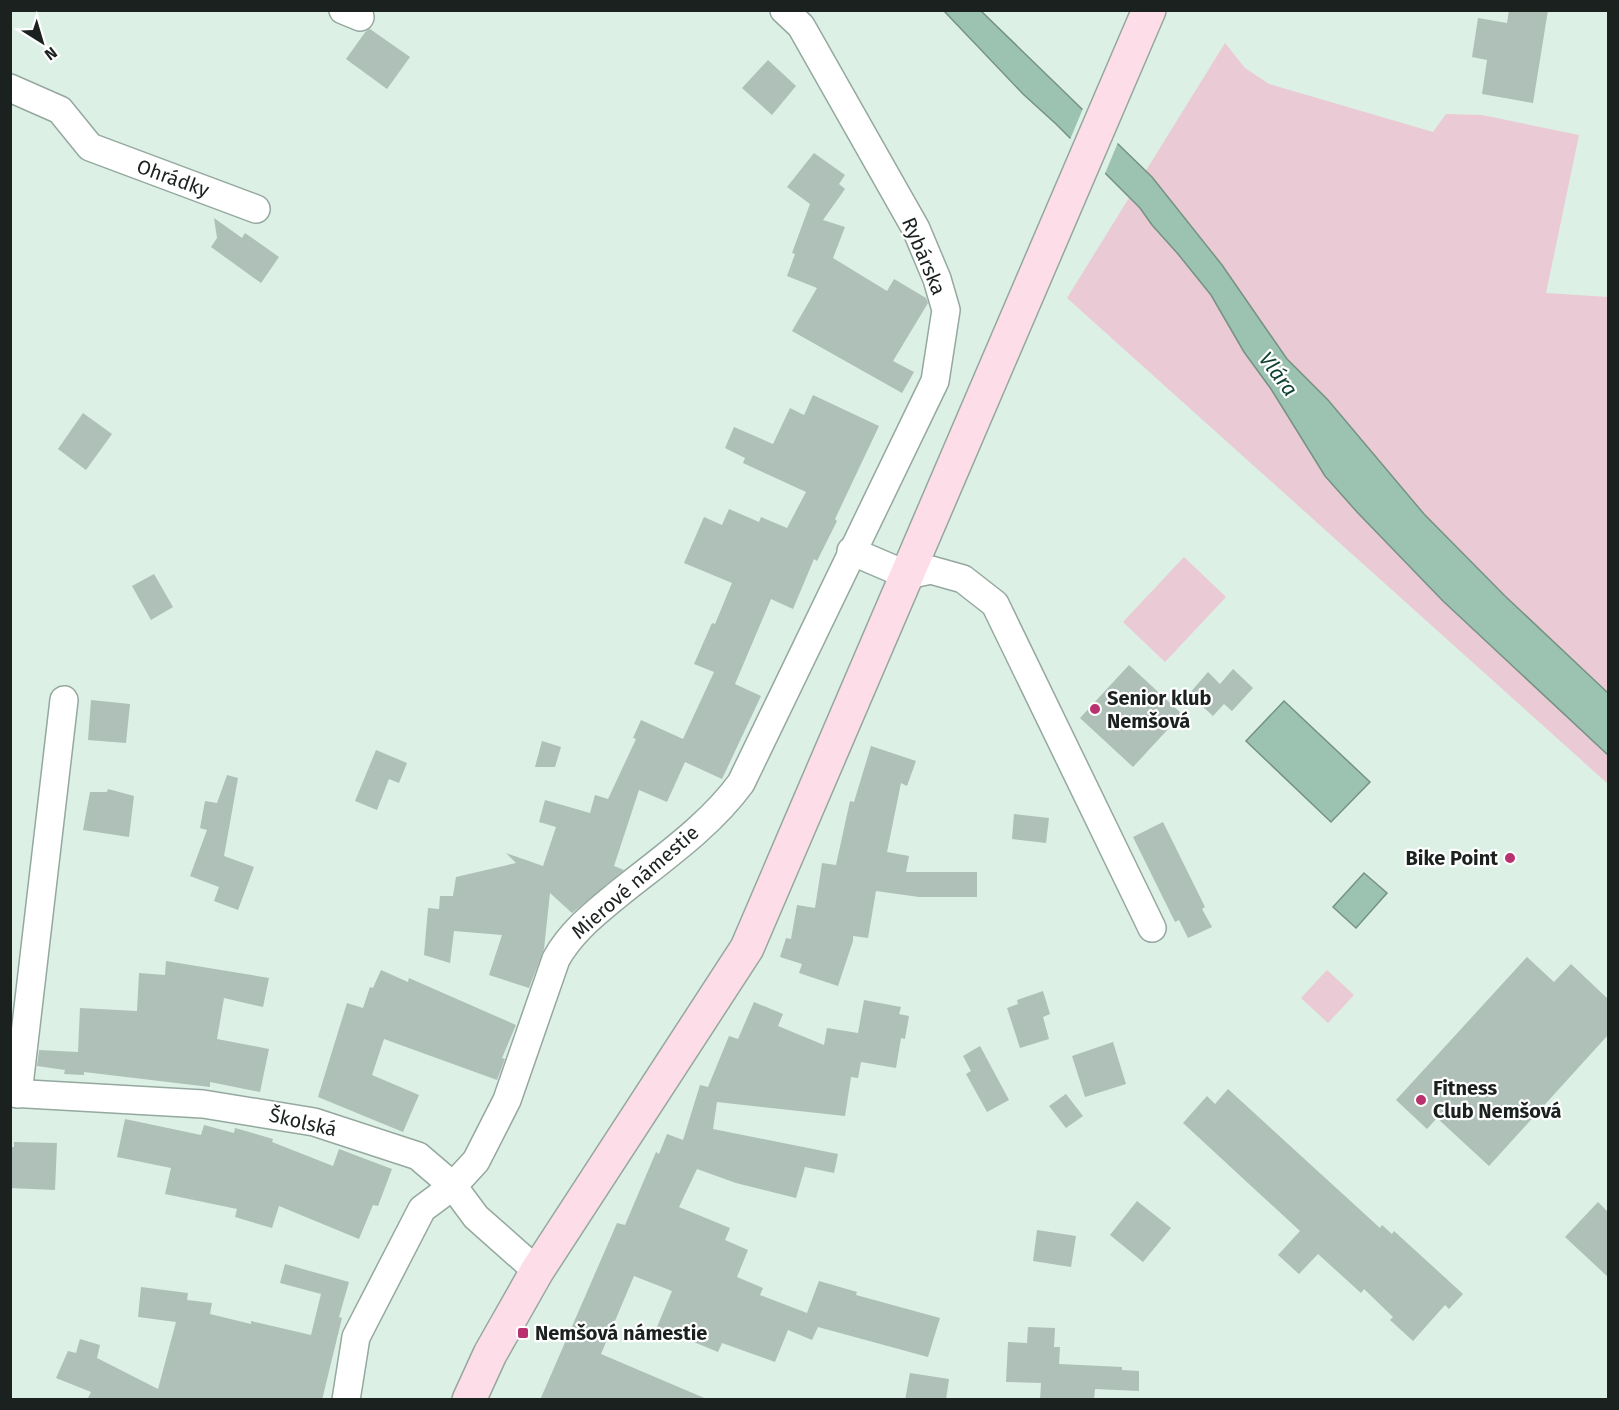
<svg xmlns="http://www.w3.org/2000/svg" width="1619" height="1410" font-family="'Fira Sans',sans-serif">
  <rect width="100%" height="100%" fill="#dcf0e6"/>
  <g fill="#eacad4">
    <polygon points="1225,43 1245,68 1269,84 1433,132 1446,114 1482,115 1579,135 1546,293 1608,297 1608,784 1067,298"/>
    <polygon points="1184,557 1226,597 1165,662 1123,622"/>
    <polygon points="1327,970 1354,995 1328,1023 1301,998"/>
  </g>
  <g fill="#9cc3b1" stroke="#759285" stroke-width="1.5">
    <polygon points="944,11 981,11 1152,177 1222,265 1287,359 1328,400 1424,514 1505,596 1608,693 1608,755 1443,601 1357,512 1325,476 1271,389 1244,352 1211,295 1178,254 1152,225 1140,208 1056,124 1023,94"/>
    <polygon points="1284,701 1370,782 1331,822 1246,741"/>
    <polygon points="1364,873 1387,893 1356,928 1333,907"/>
  </g>
  <polygon fill="#dcf0e6" points="1084,106 1119,140 1104,176 1069,142"/>
  <g fill="#aec0b7">
    <polygon points="1509,10 1548,10 1533,103 1482,94 1487,60 1472,57 1478,18 1507,23"/>
    <polygon points="370,29 410,57 387,89 346,59 366,31"/>
    <polygon points="768,60 796,86 772,115 742,88"/>
    <polygon points="814,153 845,175 839,184 845,189 823,220 845,227 833,258 887,291 894,279 926,298 928,303 893,361 914,372 902,393 792,331 817,288 787,276 795,254 792,253 810,204 787,187"/>
    <polygon points="214,218 242,238 245,233 279,257 261,283 211,247 217,238"/>
    <polygon points="813,395 879,426 835,519 837,521 817,561 814,559 793,609 771,599 735,684 761,696 722,779 685,762 667,802 639,790 614,866 624,870 572,913 550,893 544,949 529,988 489,975 502,935 454,931 450,963 424,955 428,908 439,909 440,896 453,896 456,877 516,863 506,853 543,866 556,827 539,822 545,800 590,813 595,795 608,799 636,739 633,738 641,720 683,739 714,672 694,664 712,623 715,624 732,583 684,563 704,517 722,525 729,509 759,522 761,517 787,528 806,492 743,463 745,458 725,448 734,427 773,444 790,408 804,415"/>
    <polygon points="83,413 112,434 86,470 58,449"/>
    <polygon points="154,574 173,607 151,620 132,586"/>
    <polygon points="1129,665 1182,714 1133,767 1080,718"/>
    <polygon points="1233,669 1253,688 1232,711 1224,704 1213,716 1189,694 1208,672 1220,684"/>
    <polygon points="91,700 130,704 126,743 88,740"/>
    <polygon points="542,741 561,747 555,767 535,767"/>
    <polygon points="871,746 916,761 907,786 901,783 887,852 909,856 906,872 977,872 977,897 919,897 876,891 868,938 853,936 853,941 838,986 799,973 802,964 780,957 786,938 791,939 797,905 815,908 822,863 836,865 850,801 854,802"/>
    <polygon points="376,750 407,763 399,783 389,779 377,810 355,801"/>
    <polygon points="227,775 238,778 224,856 254,867 238,910 214,901 219,887 190,876 207,830 200,828 205,801 217,803"/>
    <polygon points="108,789 134,796 129,837 83,830 90,792 107,792"/>
    <polygon points="1014,814 1049,818 1046,843 1012,839"/>
    <polygon points="1163,822 1205,907 1202,909 1212,927 1188,938 1179,920 1175,922 1133,837"/>
    <polygon points="1527,957 1554,982 1571,964 1608,999 1608,1035 1489,1166 1437,1118 1427,1129 1396,1100"/>
    <polygon points="166,961 269,978 263,1007 224,998 217,1039 269,1049 260,1092 210,1082 210,1087 84,1072 84,1075 64,1074 65,1070 37,1066 39,1050 78,1052 80,1008 137,1011 139,973 165,975"/>
    <polygon points="381,970 408,982 409,978 516,1025 502,1058 505,1059 497,1080 384,1039 372,1075 419,1095 403,1132 318,1097 347,1003 363,1008 370,987 373,988"/>
    <polygon points="1043,991 1050,1014 1043,1017 1049,1039 1020,1048 1007,1008 1018,1004 1017,1000"/>
    <polygon points="864,1000 901,1007 899,1014 909,1016 905,1039 901,1038 896,1068 861,1062 858,1078 851,1077 845,1116 717,1102 713,1129 838,1154 834,1173 805,1167 796,1198 736,1183 697,1169 679,1207 730,1228 725,1240 748,1250 737,1277 763,1288 760,1295 807,1313 819,1281 857,1292 856,1295 940,1318 928,1357 818,1327 812,1340 788,1330 775,1362 722,1343 718,1352 657,1327 672,1291 634,1276 601,1354 709,1400 540,1400 617,1223 625,1225 656,1152 659,1154 667,1134 683,1140 700,1085 708,1087 729,1036 738,1039 754,1002 783,1014 778,1026 824,1045 827,1028 858,1033"/>
    <polygon points="1113,1042 1126,1084 1085,1097 1072,1056"/>
    <polygon points="980,1046 1009,1100 987,1112 966,1074 971,1071 963,1056"/>
    <polygon points="1228,1089 1380,1228 1382,1225 1392,1234 1394,1231 1463,1294 1449,1309 1445,1305 1413,1341 1390,1320 1393,1317 1364,1289 1361,1293 1318,1254 1299,1274 1278,1255 1300,1231 1183,1123 1207,1096 1215,1104"/>
    <polygon points="1066,1094 1083,1116 1066,1128 1049,1106"/>
    <polygon points="125,1119 201,1135 204,1125 234,1133 235,1128 273,1139 272,1142 333,1166 339,1149 392,1169 378,1206 373,1205 359,1239 279,1206 272,1228 235,1217 237,1209 165,1194 171,1168 117,1157"/>
    <polygon points="14,1142 57,1143 55,1190 10,1188 10,1147 14,1147"/>
    <polygon points="1137,1201 1171,1228 1143,1262 1110,1235"/>
    <polygon points="1598,1202 1608,1212 1608,1277 1565,1237"/>
    <polygon points="1037,1230 1076,1236 1071,1267 1033,1261"/>
    <polygon points="285,1264 349,1282 339,1317 342,1318 322,1400 87,1400 91,1392 56,1378 68,1351 76,1353 80,1339 100,1345 97,1358 158,1389 176,1322 138,1317 141,1287 188,1293 187,1300 212,1303 210,1314 251,1324 251,1321 311,1335 321,1294 280,1283"/>
    <polygon points="1028,1327 1055,1328 1054,1347 1060,1347 1059,1364 1122,1367 1122,1370 1139,1371 1139,1391 1095,1389 1094,1400 1040,1400 1041,1383 1006,1382 1008,1342 1027,1343"/>
    <polygon points="910,1373 949,1379 946,1400 905,1400"/>
  </g>
  <g fill="none" stroke-linecap="round" stroke-linejoin="round">
    <defs>
      <g id="street">
        <polyline points="343,10 360,17"/>
        <polyline points="10,88 60,110 90,147 256,209"/>
        <polyline points="851,551 907,575 931,570 963,579 995,604 1152,928"/>
        <polyline points="10,1093 203,1104 314,1122 418,1156 453,1186 476,1217 537,1271"/>
        <polyline points="18,1094 64,700"/>
        <path d="M346 1400 356 1337 422 1209 453 1186 476 1161 507 1100 556 959C571 932 594 914 617 895 659 861 709 827 741 783L935 381 946 310 937 279 916 229 801 26 784 10"/>
      </g>
      <polyline id="secondary" points="469,1400 490,1354 537,1271 747,948 1149,10"/>
    </defs>
    <use href="#street" stroke="#95a89f" stroke-width="30"/>
    <use href="#secondary" stroke="#95a89f" stroke-width="36"/>
    <use href="#street" stroke="#fff" stroke-width="27"/>
    <use href="#secondary" stroke="#fcdde8" stroke-width="33"/>
  </g>
  <g fill="#ba316f" stroke="#fff" stroke-width="2">
    <circle cx="1095" cy="709" r="6"/>
    <circle cx="1510" cy="858" r="6"/>
    <circle cx="1421" cy="1100" r="6"/>
    <rect x="517" y="1327" width="12" height="12" rx="3"/>
  </g>
  <g text-anchor="middle" dominant-baseline="central" stroke-width="4.5" stroke-linejoin="round" paint-order="stroke">
    <g font-size="20" fill="#1a211e" stroke="#fff">
      <text transform="translate(173 178) rotate(20)">Ohrádky</text>
      <text transform="translate(924 256) rotate(67)">Rybárska</text>
      <text transform="translate(635 882) rotate(-41)">Mierové námestie</text>
      <text transform="translate(303 1122) rotate(13)">Školská</text>
    </g>
    <g font-size="20" font-weight="bold" fill="#1a211e" stroke="#fff" text-anchor="start">
      <text x="1107" y="698">Senior klub<tspan x="1107" dy="23">Nemšová</tspan></text>
      <text x="1498" y="858" text-anchor="end">Bike Point</text>
      <text x="1433" y="1088">Fitness<tspan x="1433" dy="23">Club Nemšová</tspan></text>
      <text x="535" y="1333">Nemšová námestie</text>
    </g>
    <g font-size="21" font-style="italic" fill="#0e4330" stroke="#fff">
      <text transform="translate(1278 374) rotate(53)">Vlára</text>
    </g>
  </g>
  <rect width="1619" height="1410" fill="none" stroke="#1a211e" stroke-width="24"/>
  <g transform="translate(42 42) rotate(143)" stroke="#ffffff" stroke-width="4.5" paint-order="stroke">
  <path d="M0-4.5L10 22L0 15L-10 22Z" fill="#1a211e"/>
  <text y="-9" font-size="16" font-weight="bold" text-anchor="middle" fill="#1a211e">N</text>
  </g>
</svg>
